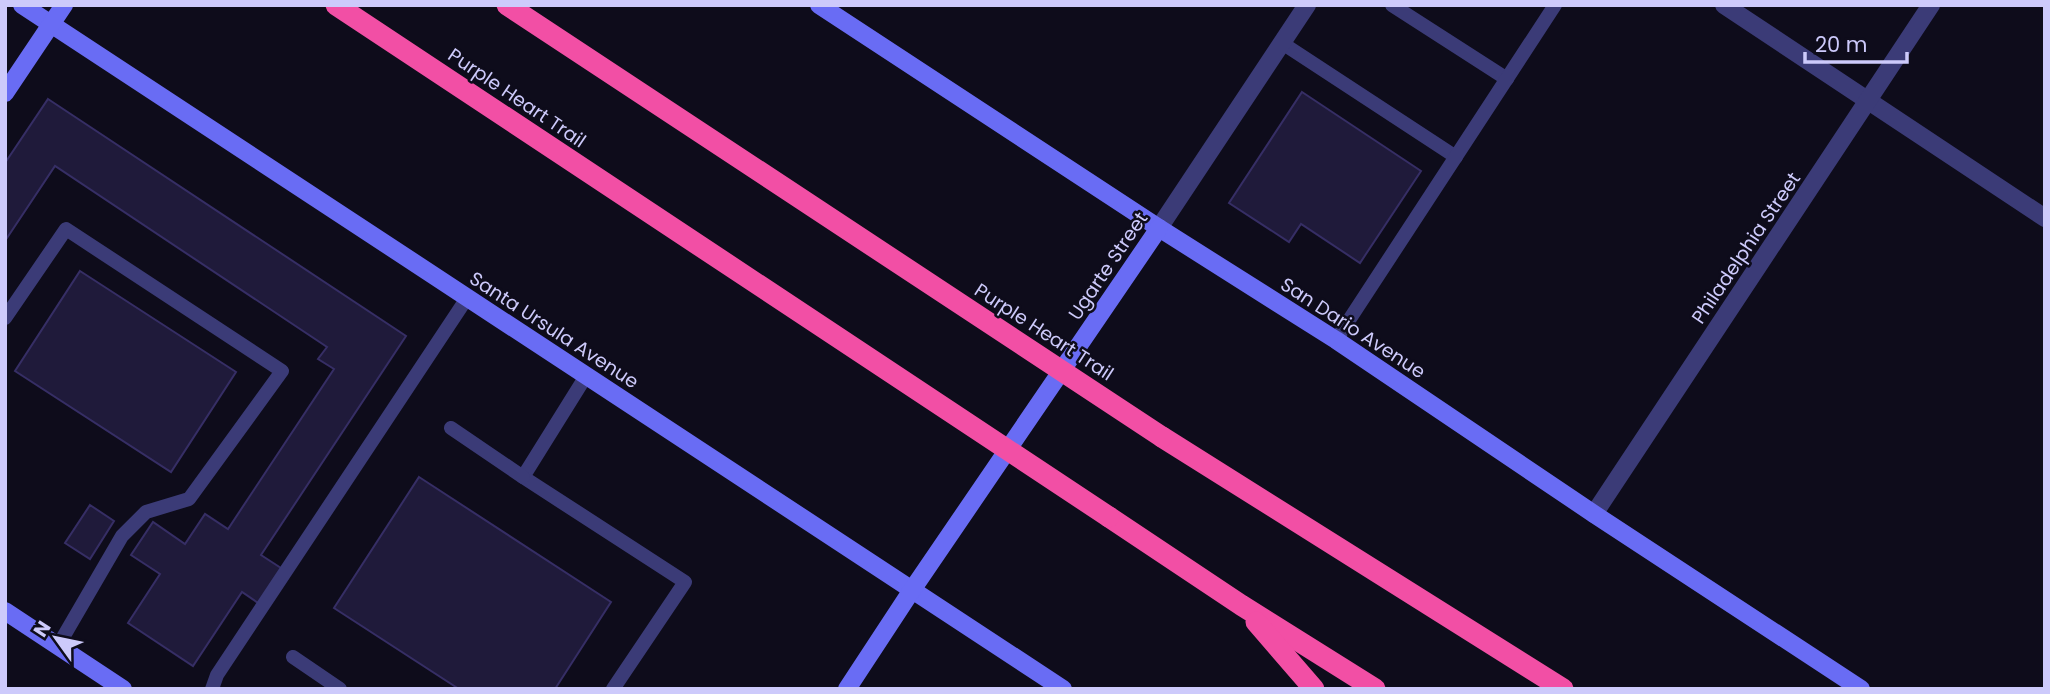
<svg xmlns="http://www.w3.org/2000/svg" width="2050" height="694" font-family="Poppins,sans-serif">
  <rect width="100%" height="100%" fill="#0e0c1b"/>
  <g fill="#1f1a3a" stroke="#362e65" stroke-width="2">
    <polygon points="1302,92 1421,171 1360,263 1301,224 1289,242 1229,203"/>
    <polygon points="48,99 406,336 261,555 284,570 261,605 242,592 193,666 128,623 160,574 131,555 153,522 185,544 205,514 228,529 334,369 318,359 327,347 55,166 5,241 5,163"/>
    <polygon points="80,271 236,372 171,472 15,371"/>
    <polygon points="419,477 611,602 555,689 459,689 334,608"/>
    <polygon points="90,505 114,521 90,559 65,543"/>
  </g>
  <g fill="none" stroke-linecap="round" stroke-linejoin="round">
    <g stroke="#3b3b77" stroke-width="14">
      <polyline points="1392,5 1507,79"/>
      <polyline points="1282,43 1456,157"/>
      <polyline points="5,318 66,229 282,371 189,499 146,512 122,536 58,646"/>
      <polyline points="1336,340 1555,5"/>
      <polyline points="586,376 523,477 685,582 613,689"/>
      <polyline points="451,428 523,477"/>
      <polyline points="293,657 340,689"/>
      <polyline points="212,689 217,675 467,298"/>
    </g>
    <g stroke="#3b3b77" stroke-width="18">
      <polyline points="1724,5 2045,218"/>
      <polyline points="1159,228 1307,5"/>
      <polyline points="1594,514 1931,5"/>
    </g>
    <g stroke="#696cf4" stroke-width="18">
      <polyline points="22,5 1063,689"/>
      <polyline points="819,5 1159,228 1336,340 1594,514 1861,689"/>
      <polyline points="5,93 64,5"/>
      <polyline points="5,611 123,689"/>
      <polyline points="847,689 912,590 1159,228"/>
    </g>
    <g stroke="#f24fa5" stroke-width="21">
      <polyline points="1162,437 1563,689"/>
      <polyline points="1109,517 1241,605 1375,689"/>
      <polyline points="1256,622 1314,689"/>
    </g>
    <g stroke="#f24fa5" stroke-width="21">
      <polyline points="336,5 1109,517"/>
      <polyline points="507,5 1162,437"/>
    </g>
  </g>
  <g text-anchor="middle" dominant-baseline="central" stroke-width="5" stroke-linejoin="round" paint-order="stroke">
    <g font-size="19" fill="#cdcafb" stroke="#0e0c1b">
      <text transform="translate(517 98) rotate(34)">Purple Heart Trail</text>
      <text transform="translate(1746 248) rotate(-56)">Philadelphia Street</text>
      <text transform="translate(1108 266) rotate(-56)">Ugarte Street</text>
      <text transform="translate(1353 328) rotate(33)">San Dario Avenue</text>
      <text transform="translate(554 330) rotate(33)">Santa Ursula Avenue</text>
      <text transform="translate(1044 332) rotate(33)">Purple Heart Trail</text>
    </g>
  </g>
  <rect width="2050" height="694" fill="none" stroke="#cdcafb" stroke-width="14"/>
  <g transform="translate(56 638) rotate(303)" stroke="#0e0c1b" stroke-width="5" paint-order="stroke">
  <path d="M0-5L12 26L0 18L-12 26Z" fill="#cdcafb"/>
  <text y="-10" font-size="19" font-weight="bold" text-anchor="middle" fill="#cdcafb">N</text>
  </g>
  <path d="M1805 52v10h102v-10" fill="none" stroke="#cdcafb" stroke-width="3.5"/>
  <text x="1815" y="52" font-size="21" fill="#cdcafb" stroke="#0e0c1b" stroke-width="5" paint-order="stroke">20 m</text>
</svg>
